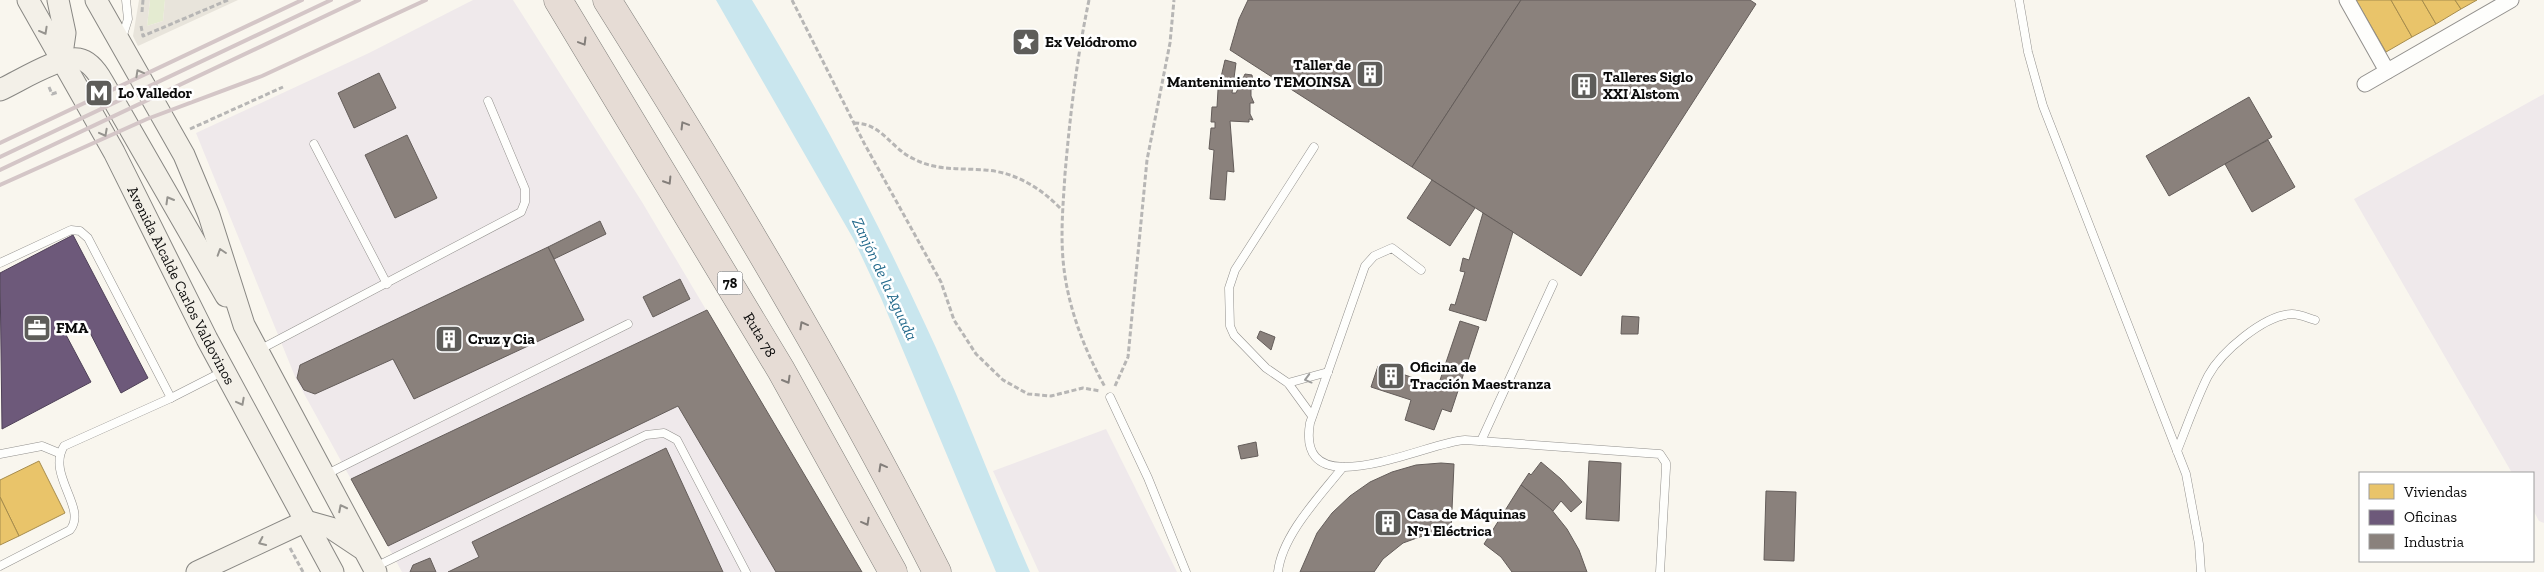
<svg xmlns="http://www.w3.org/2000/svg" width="2544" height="572" font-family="'Zilla Slab',serif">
  <rect width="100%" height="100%" fill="#f9f6ee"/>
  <g fill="#efe9eb">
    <polygon points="473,0 513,0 642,202 862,572 402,572 296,379 196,133 369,53"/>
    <polygon points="2544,94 2544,523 2539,521 2533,510 2533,473 2512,473 2354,199"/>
    <polygon points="1106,429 1177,572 1039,572 993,471"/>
  </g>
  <polygon fill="#e4ebd1" points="150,0 165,0 163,21 147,26"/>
  <polygon fill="#e8e4db" points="139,0 150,0 147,26 163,21 165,0 238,0 138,46 133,36"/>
  <path fill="#c9e6ee" d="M716 0H752C816 105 874 213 925 324 963 405 994 490 1030 572H996L881 298 854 240Z"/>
  <g fill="#e9c46a" stroke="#a68c4d">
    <polygon points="2356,0 2391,0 2412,37 2386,52"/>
    <polygon points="2391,0 2422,0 2436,24 2412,37"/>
    <polygon points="2422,0 2455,0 2461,9 2436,24"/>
    <polygon points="2455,0 2477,0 2461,9"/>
    <polygon points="39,461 65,513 19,536 0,497 0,480"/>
    <polygon points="0,497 19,536 0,545"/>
  </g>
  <polygon fill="#6d597a" stroke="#4f4158" points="73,235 148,378 121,393 85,323 65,333 91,382 2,429 0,273"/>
  <g fill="#8a817c" stroke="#645d5a">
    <polygon points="1248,0 1521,0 1412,167 1230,50 1239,19"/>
    <polygon points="1521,0 1750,0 1756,4 1581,276 1412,167"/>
    <polygon points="1225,60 1236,63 1232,93 1236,93 1245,74 1252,75 1254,89 1251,89 1251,96 1254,103 1250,103 1250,114 1253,120 1249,119 1249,122 1230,121 1234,172 1227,171 1225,200 1210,199 1214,150 1209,149 1211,128 1215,128 1215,122 1211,122 1212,107 1217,107 1218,90"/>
    <polygon points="379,73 396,108 354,128 338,93"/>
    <polygon points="2249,97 2272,137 2169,196 2146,156"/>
    <polygon points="407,135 437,198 395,218 365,155"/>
    <polygon points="2268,140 2295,187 2252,212 2225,164"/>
    <polygon points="1432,180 1475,208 1450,246 1407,218"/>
    <polygon points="1483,213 1513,232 1486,321 1449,310 1451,304 1455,305 1465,272 1460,271 1463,258 1469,260"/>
    <polygon points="600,221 606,234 554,259 548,247"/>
    <polygon points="548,247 584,320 414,399 393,359 315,394 304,390 297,378 300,365"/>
    <polygon points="680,279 690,299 653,317 643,297"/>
    <polygon points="707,310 862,572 776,572 678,406 388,546 351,479"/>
    <polygon points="1622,316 1639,317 1638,334 1621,334"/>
    <polygon points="1460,321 1479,327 1451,412 1442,409 1434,430 1405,420 1411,400 1371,387 1378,366 1438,386"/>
    <polygon points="1260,331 1275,337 1271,350 1257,338"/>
    <polygon points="1256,442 1258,456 1241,459 1238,446"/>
    <polygon points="666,448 723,572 448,572 479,557 472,542"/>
    <polygon points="1589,461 1621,463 1619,521 1586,519"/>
    <polygon points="1541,462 1561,479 1582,502 1571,512 1561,501 1553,511 1521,485 1529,473 1531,475"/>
    <polygon points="1441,463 1454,464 1451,533 1428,534 1403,543 1383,559 1374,572 1300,572 1317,533 1332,513 1350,496 1370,482 1392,472 1416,465"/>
    <polygon points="1521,485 1551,509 1567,529 1579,550 1587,572 1512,572 1501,557 1484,544"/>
    <polygon points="1766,491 1796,492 1794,561 1764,560"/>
    <polygon points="430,558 436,572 410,572 413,565"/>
  </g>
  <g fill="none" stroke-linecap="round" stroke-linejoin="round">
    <defs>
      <g id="lane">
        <polyline points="2019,0 2028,52 2043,106 2186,474 2199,544 2201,572"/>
        <polyline points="122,38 128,19 126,0"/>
        <polyline points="314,144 387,284"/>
        <polyline points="0,263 71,230 80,231 88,238 171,398"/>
        <path d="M1421 270 1392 248 1374 256 1365 266 1310 423C1295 510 1429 441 1465 440L1660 454 1666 463V468L1660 572"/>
        <polyline points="259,350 521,212 525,202 525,189 488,101"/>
        <polyline points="1288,383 1328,372"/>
        <polyline points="1110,397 1148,478 1186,572"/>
        <polyline points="1312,416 1288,383 1266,368 1234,335 1230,326 1229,288 1235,270 1314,147"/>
        <polyline points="1481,441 1553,284"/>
        <path d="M2177 451C2187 426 2196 400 2208 376 2221 352 2264 315 2292 314 2299 314 2308 318 2315 320"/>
        <polyline points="0,454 42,446 59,453"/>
        <polyline points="325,475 628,324"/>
        <path d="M0 566 70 530C88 508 46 475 64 446L171 398 222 372"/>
        <polyline points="375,567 646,435 664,433 677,440 746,572"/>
        <path d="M1278 572C1282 535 1320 496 1343 467"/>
      </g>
      <g id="street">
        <polyline points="2347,0 2387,71"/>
        <polyline points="2365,84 2511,0"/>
      </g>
      <g id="secondary">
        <path id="s1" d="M28 0 114 152 207 339 333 572"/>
        <polyline points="58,0 65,33 61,61"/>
        <polyline points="96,0 184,155 209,215 244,325 376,572"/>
        <path d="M0 90C18 82 60 55 79 59 90 61 98 73 103 82L226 296"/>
        <polyline points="306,521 331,528 361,548"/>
        <polyline points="197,572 306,521"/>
      </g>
      <g id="highway">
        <path id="s2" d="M558 0 781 370 893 572"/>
        <path d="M607 0C724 186 838 376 937 572"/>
      </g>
    </defs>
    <use href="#lane" stroke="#92908d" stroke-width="9"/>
    <use href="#street" stroke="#92908d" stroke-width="17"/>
    <use href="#secondary" stroke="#888783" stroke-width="23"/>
    <use href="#highway" stroke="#7f7e7a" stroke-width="29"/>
    <g stroke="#b7b6b5" stroke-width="3" stroke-dasharray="5 2.5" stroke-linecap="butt">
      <polyline points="792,0 864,143 941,282 954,320 976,354 1003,380 1028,394 1051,396 1083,388 1100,391"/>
      <path d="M1089 0C1077 57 1070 115 1065 174 1063 206 1060 237 1064 269 1069 310 1085 351 1105 387"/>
      <polyline points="142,12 143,0"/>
      <polyline points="141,26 143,36 228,0"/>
      <polyline points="49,87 52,94 58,92"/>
      <path d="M854 123C882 123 890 148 914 159 937 171 960 168 985 170 1015 172 1041 188 1061 209"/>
      <polyline points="190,129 283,87"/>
      <polyline points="1115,386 1128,357 1147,160 1170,43 1174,0"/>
      <polyline points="290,548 303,572"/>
    </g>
    <use href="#lane" stroke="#fefefc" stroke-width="8"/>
    <use href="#street" stroke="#fefefc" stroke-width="15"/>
    <use href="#secondary" stroke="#f3f0e8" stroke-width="21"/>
    <use href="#highway" stroke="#e6dcd5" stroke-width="28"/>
    <g stroke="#d4c6c7" stroke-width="4">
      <polyline points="0,143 302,0"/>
      <polyline points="0,157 331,0"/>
      <polyline points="0,170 359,0"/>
      <polyline points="0,185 147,119 262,76 426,0"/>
    </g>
  </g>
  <defs><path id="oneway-chevron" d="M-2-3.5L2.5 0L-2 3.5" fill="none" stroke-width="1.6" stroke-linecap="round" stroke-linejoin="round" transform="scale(1.25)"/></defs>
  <g stroke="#96948f">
    <use href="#oneway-chevron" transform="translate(44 31) rotate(61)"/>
    <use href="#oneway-chevron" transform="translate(139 73) rotate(-119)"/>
    <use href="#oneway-chevron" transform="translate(104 133) rotate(62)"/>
    <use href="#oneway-chevron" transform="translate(169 200) rotate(-120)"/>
    <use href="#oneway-chevron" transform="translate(221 252) rotate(-108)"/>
    <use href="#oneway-chevron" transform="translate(241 402) rotate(62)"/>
    <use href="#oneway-chevron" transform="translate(342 508) rotate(-117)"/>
    <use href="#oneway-chevron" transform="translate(262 542) rotate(155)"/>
  </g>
  <g stroke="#837e7a">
    <use href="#oneway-chevron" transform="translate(583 42) rotate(59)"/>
    <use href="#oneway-chevron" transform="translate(684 125) rotate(-121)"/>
    <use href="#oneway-chevron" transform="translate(668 181) rotate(58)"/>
    <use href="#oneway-chevron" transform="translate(803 325) rotate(-119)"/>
    <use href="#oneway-chevron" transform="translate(787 380) rotate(60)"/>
    <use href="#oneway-chevron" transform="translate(882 467) rotate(-119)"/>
    <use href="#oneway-chevron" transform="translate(866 522) rotate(61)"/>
  </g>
  <use stroke="#9c9c9b" href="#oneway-chevron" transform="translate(1308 379) rotate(165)"/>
  <defs>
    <symbol id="sight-square" viewBox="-11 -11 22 22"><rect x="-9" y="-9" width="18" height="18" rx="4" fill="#5e5d5a" stroke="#fff"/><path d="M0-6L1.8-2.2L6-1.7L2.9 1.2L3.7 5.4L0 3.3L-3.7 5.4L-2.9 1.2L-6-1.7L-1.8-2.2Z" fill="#fff"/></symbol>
    <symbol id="building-square" viewBox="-11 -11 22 22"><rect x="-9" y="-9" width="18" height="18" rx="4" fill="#5e5d5a" stroke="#fff"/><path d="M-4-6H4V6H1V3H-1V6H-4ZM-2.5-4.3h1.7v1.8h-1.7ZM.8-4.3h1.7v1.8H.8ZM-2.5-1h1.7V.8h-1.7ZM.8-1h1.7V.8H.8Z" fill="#fff"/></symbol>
    <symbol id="metro-square" viewBox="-11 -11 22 22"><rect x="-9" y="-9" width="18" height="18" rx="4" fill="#5e5d5a" stroke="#fff"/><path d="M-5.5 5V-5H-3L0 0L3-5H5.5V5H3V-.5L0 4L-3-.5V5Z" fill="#fff"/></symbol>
    <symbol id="office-square" viewBox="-11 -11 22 22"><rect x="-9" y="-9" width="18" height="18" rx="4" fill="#5e5d5a" stroke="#fff"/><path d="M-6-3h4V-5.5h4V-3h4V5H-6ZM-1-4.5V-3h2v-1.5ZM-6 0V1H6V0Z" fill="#fff"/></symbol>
  </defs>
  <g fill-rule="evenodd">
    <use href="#sight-square" x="1010" y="26" width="32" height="32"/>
    <use href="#building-square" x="1354" y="58" width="32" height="32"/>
    <use href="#building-square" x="1568" y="70" width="32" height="32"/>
    <use href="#metro-square" x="83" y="77" width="32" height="32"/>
    <use href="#office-square" x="21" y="312" width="32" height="32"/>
    <use href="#building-square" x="433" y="323" width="32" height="32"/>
    <use href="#building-square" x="1375" y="360" width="32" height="32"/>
    <use href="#building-square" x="1372" y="507" width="32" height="32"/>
  </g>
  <g text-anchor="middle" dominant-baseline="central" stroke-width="5" stroke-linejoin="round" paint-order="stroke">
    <rect fill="#fff" stroke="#545454" stroke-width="1" x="717.5" y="271.5" width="25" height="23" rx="4"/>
    <g font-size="14" font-weight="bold" fill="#0a0a0a">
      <text x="730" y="283">78</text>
    </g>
    <g font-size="15" font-weight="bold" fill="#0a0a0a" stroke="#fff" text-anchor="start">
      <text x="1045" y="42">Ex Velódromo</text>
      <text x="1351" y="65" text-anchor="end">Taller de<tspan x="1351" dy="17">Mantenimiento TEMOINSA</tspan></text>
      <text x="1603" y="77">Talleres Siglo<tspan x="1603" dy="17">XXI Alstom</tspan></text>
      <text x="118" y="93">Lo Valledor</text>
      <text x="56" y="328">FMA</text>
      <text x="468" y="339">Cruz y Cia</text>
      <text x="1410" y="367">Oficina de<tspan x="1410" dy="17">Tracción Maestranza</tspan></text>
      <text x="1407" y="514">Casa de Máquinas<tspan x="1407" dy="17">N°1 Eléctrica</tspan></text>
    </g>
    <g font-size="15" fill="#0a0a0a" stroke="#fff">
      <text stroke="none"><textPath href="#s1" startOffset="324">Avenida Alcalde Carlos Valdovinos</textPath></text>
      <text stroke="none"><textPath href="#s2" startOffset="391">Ruta 78</textPath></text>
    </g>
    <g font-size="16" font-style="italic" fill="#246a8c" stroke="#fff">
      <text transform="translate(885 279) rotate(65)">Zanjón de la Aguada</text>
    </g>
  </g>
  <rect x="2359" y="472" width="175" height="90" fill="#ffffff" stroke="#9d9d9d"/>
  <rect x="2369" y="484" width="25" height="15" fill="#e9c46a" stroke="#9d9d9d"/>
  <text x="2404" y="497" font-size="15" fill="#0a0a0a">Viviendas</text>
  <rect x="2369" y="510" width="25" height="15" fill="#6d597a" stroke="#9d9d9d"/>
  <text x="2404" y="522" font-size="15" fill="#0a0a0a">Oficinas</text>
  <rect x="2369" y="534" width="25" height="15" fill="#8a817c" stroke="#9d9d9d"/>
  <text x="2404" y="547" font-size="15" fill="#0a0a0a">Industria</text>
</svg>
